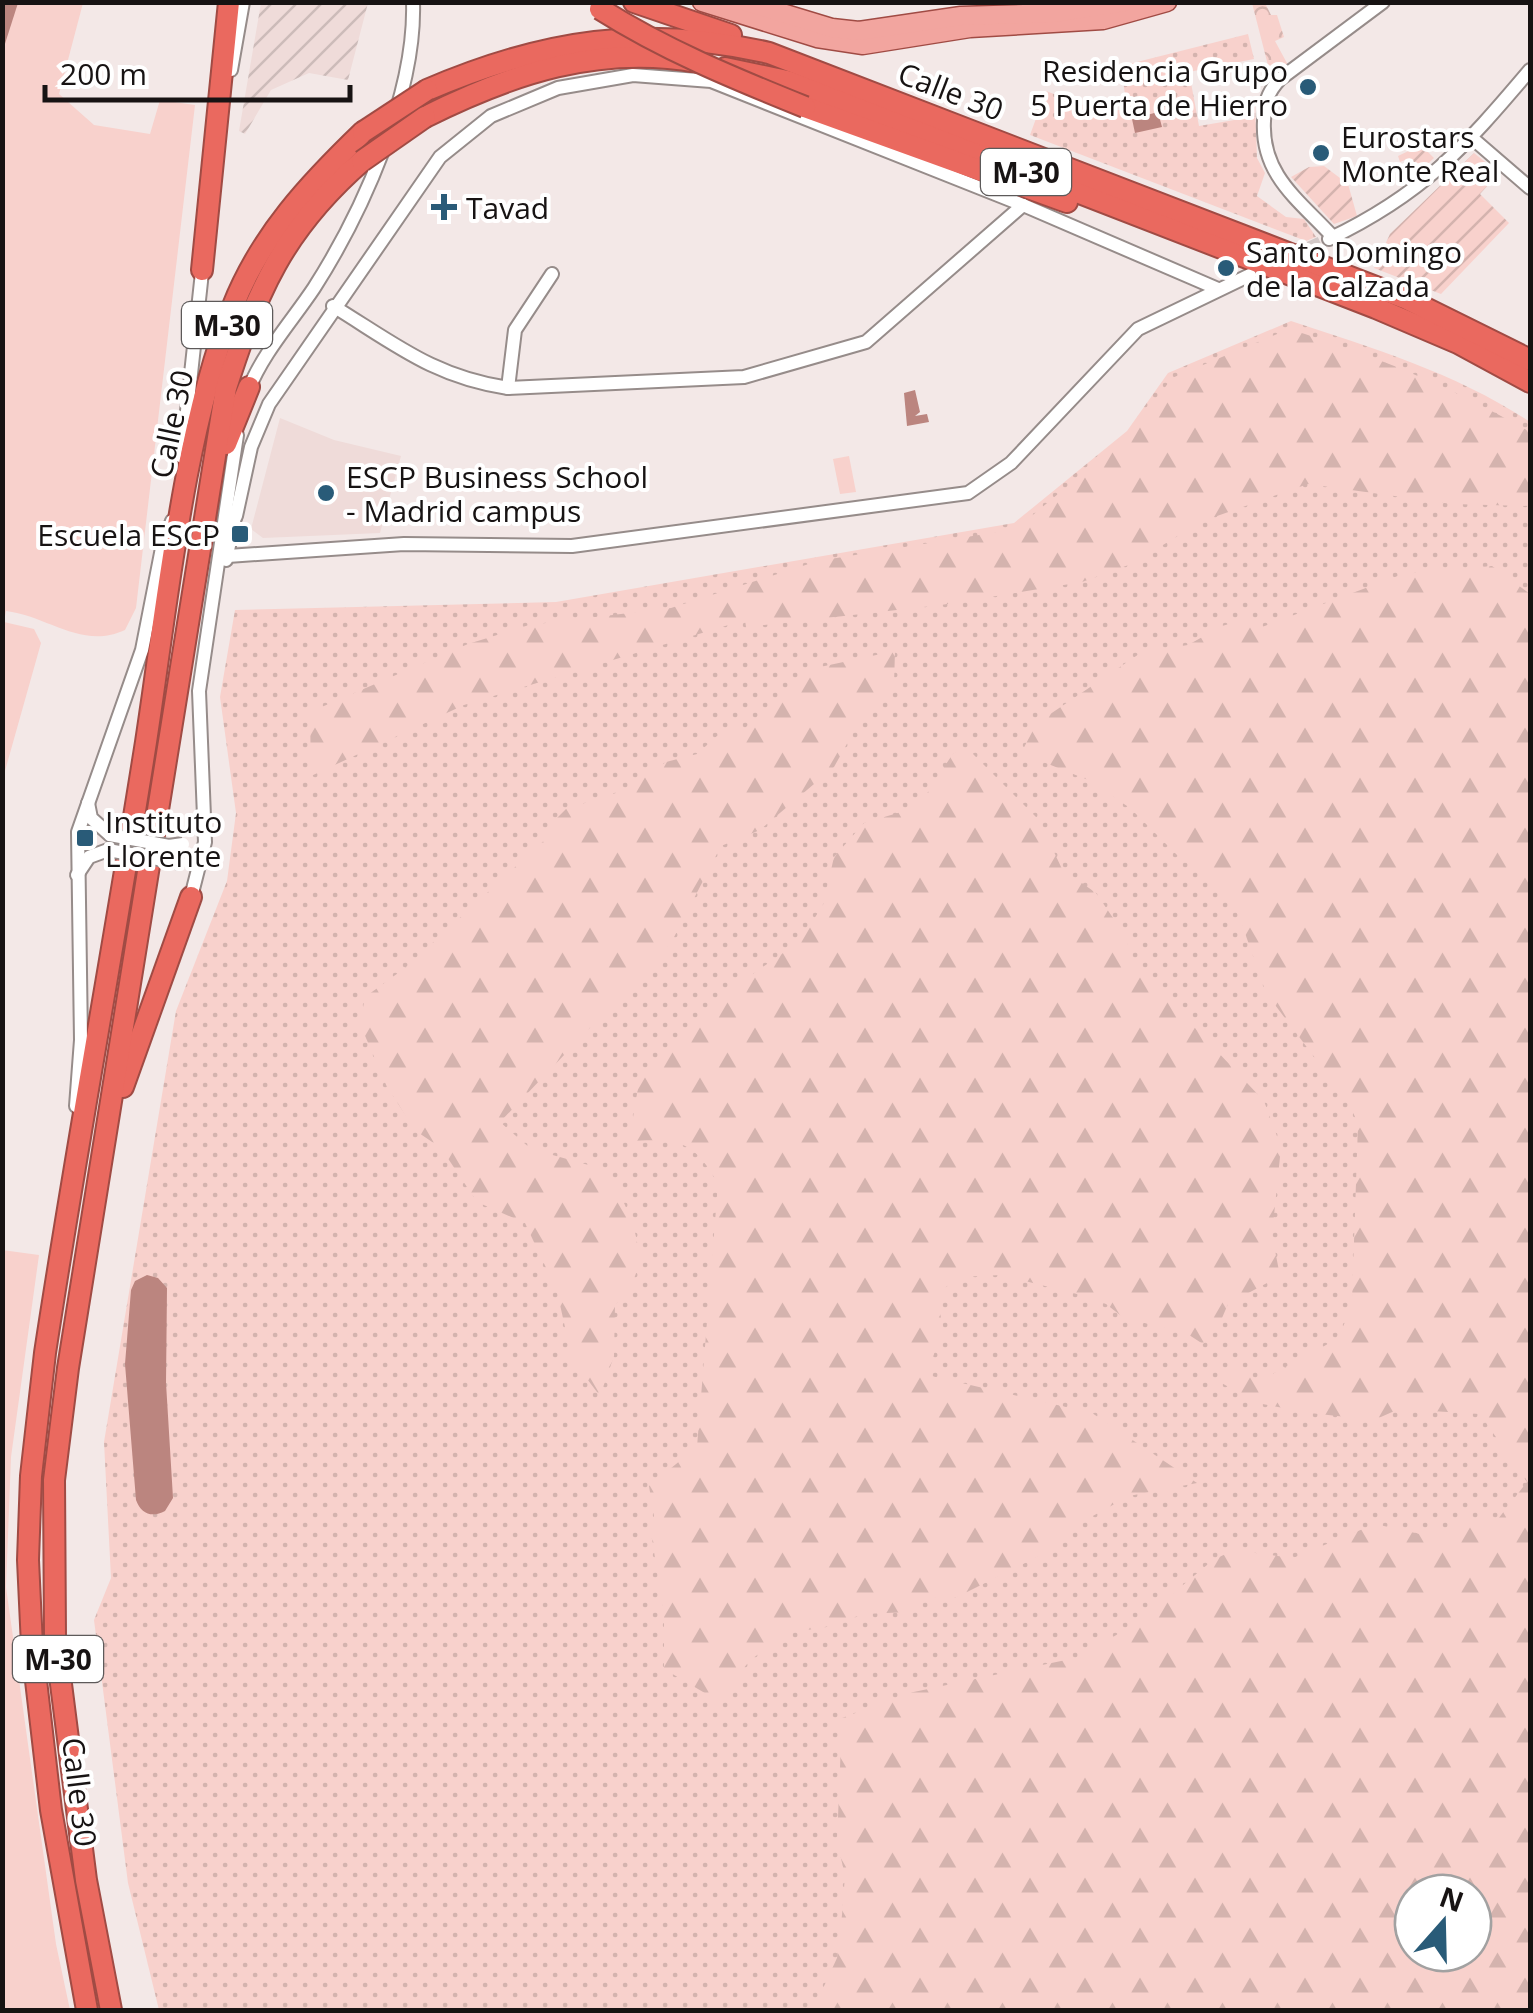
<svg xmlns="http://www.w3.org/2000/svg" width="1533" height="2013" font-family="'Open Sans',sans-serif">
  <defs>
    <pattern id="industrial-furrows" width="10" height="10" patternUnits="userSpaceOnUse" patternTransform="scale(2.5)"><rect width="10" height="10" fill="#efdbd9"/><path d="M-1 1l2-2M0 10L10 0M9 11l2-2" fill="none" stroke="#ccbbb9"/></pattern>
    <pattern id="grass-dots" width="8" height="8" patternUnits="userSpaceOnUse" patternTransform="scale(2.5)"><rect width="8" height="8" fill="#f8d1cc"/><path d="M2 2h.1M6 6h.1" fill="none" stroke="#d4b3ae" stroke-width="1.8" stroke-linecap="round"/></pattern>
    <pattern id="forest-firs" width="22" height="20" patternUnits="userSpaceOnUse" patternTransform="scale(2.5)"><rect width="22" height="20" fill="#f8d1cc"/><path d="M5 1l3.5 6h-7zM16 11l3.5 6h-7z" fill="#d4b3ae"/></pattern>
    <pattern id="park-crowns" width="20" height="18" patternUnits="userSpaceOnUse" patternTransform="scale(2.5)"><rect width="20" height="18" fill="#f8d1cc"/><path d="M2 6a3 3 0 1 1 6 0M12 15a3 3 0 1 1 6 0" fill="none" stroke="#d4b3ae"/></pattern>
    <pattern id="garden-furrows" width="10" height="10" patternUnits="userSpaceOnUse" patternTransform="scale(2.5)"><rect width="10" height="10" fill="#f8d1cc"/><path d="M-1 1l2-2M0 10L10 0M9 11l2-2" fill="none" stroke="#d4b3ae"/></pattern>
  </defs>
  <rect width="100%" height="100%" fill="#f3e8e7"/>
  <polygon fill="#efdbd9" points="280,418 334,440 401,456 380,533 263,538 251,529"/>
  <polygon fill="url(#industrial-furrows)" points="261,3 368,3 348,80 309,73 271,90 245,134 239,131"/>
  <g fill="url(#grass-dots)" fill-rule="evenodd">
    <polygon points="1248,34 1254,59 1189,72 1199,126 1246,118 1244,105 1255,103 1257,158 1265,173 1257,196 1286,217 1304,219 1316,237 1306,241 1030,135 1046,91 1102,112 1127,109 1121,66"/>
    <path d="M1291 321C1373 348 1458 374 1530 422V2010H159L128 1883 94 1620 111 1578 104 1442 176 1011 227 881 236 813 220 697 235 610 556 602 1014 523 1127 431 1168 373ZM1413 1893H1473V1953H1413Z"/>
  </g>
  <g fill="url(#forest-firs)" fill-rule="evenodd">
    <path d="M1289 329C1376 356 1452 387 1530 432V506L1452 504 1308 484 1200 522 1134 563 1082 582 941 605 746 627 745 620 464 705 311 776 310 712 468 644 529 625 671 608 818 561 1016 529 1130 434 1172 378Z"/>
    <path d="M1492 566 1530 594V2010H813L837 1958 842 1915 845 1875 837 1842 842 1718 909 1693 1080 1657 1141 1620 1213 1560 1234 1550 1293 1558 1375 1524 1424 1535 1475 1518 1498 1519 1527 1482 1480 1414 1399 1409 1374 1420 1310 1413 1257 1403 1218 1381 1229 1370 1262 1380C1277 1371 1327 1346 1335 1339 1344 1329 1348 1314 1352 1301L1358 1124 1349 1103 1266 993 1239 916 1210 876 1183 861 1130 808 1088 780 1021 753 1037 723 1142 652 1188 645 1222 626 1243 620 1262 627 1403 574ZM1413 1893H1473V1953H1413Z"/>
    <path d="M895 651 894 684 858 724 834 767 760 830 721 846 671 943 500 1122 531 1149 610 1171C630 1219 660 1263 615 1305L614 1356 600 1396 572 1359 557 1291 525 1223 477 1202 441 1148 416 1131 387 1087 360 1024 365 997 405 968 549 836 552 823 566 809 622 791 666 762 697 754 717 736 745 728 806 670Z"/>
    <path d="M954 752 973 754 1039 820 1062 869 1096 893 1126 937 1132 961 1264 1101 1281 1147 1272 1235 1280 1276 1228 1304 1219 1325 1203 1344 1186 1333 1124 1318 1106 1304 1077 1294 1001 1275 960 1277 946 1287 938 1304 943 1327 927 1375 1092 1413 1197 1483 1129 1496 1062 1533 1053 1549 957 1597 930 1598 909 1612 864 1614 822 1628 791 1632C777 1647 764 1648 752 1659 735 1674 738 1690 715 1699L664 1669V1614L651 1533 654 1516 649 1486 697 1447 718 1184C693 1139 678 1139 629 1141L639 1082 683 1032 741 982 799 942 823 905 834 857 864 823 918 807Z"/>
  </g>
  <polygon fill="url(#park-crowns)" points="1252,3 1265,3 1271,15 1277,15 1284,37 1275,41 1288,65 1271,77"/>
  <g fill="url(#garden-furrows)">
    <polygon points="1421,145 1434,158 1416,175 1410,158 1400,162 1398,156"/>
    <polygon points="1474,153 1499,173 1480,194 1509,223 1441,294 1374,268 1390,234"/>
    <polygon points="1324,166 1348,184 1357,216 1334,224 1291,177 1309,167"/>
  </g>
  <g fill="#f8d1cc">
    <path d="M3 3H83L59 94 94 125 150 134 160 100 195 105 136 608 125 630C82 650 48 616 6 611L4 622 34 629 41 643 3 778Z"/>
    <polygon points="849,456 856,492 840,494 833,459"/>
    <polygon points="2,1250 39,1255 11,1457 6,1587 56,1944 70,2010 3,2010"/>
  </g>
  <g fill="#bb857f">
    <polygon points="3,2 18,3 3,50 2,3"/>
    <polygon points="1158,112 1162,127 1135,133 1132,119"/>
    <polygon points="915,390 920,412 915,416 927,414 929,422 907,426 904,393"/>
    <path d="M147 1275 158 1278 167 1288 166 1383 173 1498 165 1511C152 1518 141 1514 136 1500L125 1364 131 1290 135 1281Z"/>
  </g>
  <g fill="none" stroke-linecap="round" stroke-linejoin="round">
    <polyline stroke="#d2c8c7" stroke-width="12" stroke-dasharray="12 6" stroke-linecap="butt" points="1293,255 1326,240"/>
    <defs>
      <g id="minor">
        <polyline points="231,70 243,2"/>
        <polyline points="1472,138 1530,188"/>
        <path d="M1333 237C1299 200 1261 175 1264 121 1265 102 1267 93 1280 79L1383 2"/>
        <path d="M1329 239C1423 194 1464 148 1530 70"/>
        <path d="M333 306C395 344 434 377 508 388L744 377 866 342 1023 205"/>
        <polyline points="508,388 515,330 552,274"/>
        <path d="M248 391C262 354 292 321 314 288 362 213 416 94 413 2"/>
        <polyline points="182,457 203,263"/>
        <polyline points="236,516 251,447 269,404 440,157 491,116 558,88 633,75 711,81 1023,205 1218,289"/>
        <polyline points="228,556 404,544 572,546 968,493 1011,463 1138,329 1250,275"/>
        <polyline points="226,560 236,512"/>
        <polyline points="88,803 91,818 110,835"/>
        <polyline points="77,875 89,857 108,850"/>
        <polyline points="191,897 205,842 199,691 237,435"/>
        <polyline points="76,1106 81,1040 78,832 142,650 162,548 172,521"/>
      </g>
      <g id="major">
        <polyline points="702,2 817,38 863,45 970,28 1103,20 1167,2"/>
        <polyline points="746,2 832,28 859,31 961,16 1054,13 1124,2"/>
      </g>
      <g id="highway">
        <polyline points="634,2 731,35"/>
        <polyline points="725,68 787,81 853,105 1376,308 1458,343 1530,382"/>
        <path d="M427 90C543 40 645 24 769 53L1407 299 1530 360"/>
        <polyline points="805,107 1067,202"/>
        <path d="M425 117C511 74 599 44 697 62"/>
        <polyline points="202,270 229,2"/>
        <polyline points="226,444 249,387"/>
        <polyline points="123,1087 191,897"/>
        <path d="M87 2010 51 1810 32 1646 28 1560 31 1476 45 1353C76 1149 114 946 146 742 167 605 183 434 233 306 261 235 310 183 363 132"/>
        <path d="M111 2010 86 1880 55 1637 54 1480 68 1368 226 388C256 292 284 229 362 161"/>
      </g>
    </defs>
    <use href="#minor" stroke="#968c8a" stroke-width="16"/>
    <use href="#major" stroke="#a04b44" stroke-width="21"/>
    <use href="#highway" stroke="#a04b44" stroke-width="24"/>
    <use href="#minor" stroke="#fff" stroke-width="12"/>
    <use href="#major" stroke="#f2a59f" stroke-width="18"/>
    <use href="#highway" stroke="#ea695f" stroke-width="20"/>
    <defs>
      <g id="minor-bridge">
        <polyline points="110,835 169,846 183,844"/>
        <polyline points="108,850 180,863"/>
      </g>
      <g id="highway-bridge">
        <path d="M600 9C665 50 733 78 805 107"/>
        <polyline points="363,132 427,90"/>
        <polyline points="362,161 425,117"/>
      </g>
    </defs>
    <use href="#minor-bridge" stroke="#968c8a" stroke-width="16" stroke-linecap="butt"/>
    <use href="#highway-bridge" stroke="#a04b44" stroke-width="24" stroke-linecap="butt"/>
    <use href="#minor-bridge" stroke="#fff" stroke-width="12"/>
    <use href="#highway-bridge" stroke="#ea695f" stroke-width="20"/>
  </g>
  <g fill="#295b78" stroke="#fff" stroke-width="4">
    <circle cx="1308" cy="87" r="10"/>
    <circle cx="1321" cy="153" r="10"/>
    <path d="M439 192h10v10h10v10h-10v10h-10v-10h-10v-10h10z"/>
    <circle cx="1226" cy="268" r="10"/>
    <circle cx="326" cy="493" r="10"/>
    <rect x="230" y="524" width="20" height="20" rx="5"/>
    <rect x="75" y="828" width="20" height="20" rx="5"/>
  </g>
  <g text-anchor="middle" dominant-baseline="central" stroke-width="8" stroke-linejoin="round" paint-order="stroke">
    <g fill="#fff" stroke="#5d5a5a" stroke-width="2.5">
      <rect x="981" y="149" width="90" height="46" rx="8"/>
      <rect x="182" y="302" width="90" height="46" rx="8"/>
      <rect x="13" y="1636" width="90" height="46" rx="8"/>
    </g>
    <g font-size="28" font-weight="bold" fill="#171313">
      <text x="1026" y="172">M-30</text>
      <text x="227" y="325">M-30</text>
      <text x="58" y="1659">M-30</text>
    </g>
    <g font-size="30" fill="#171313" stroke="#fff" text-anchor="start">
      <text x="1288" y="70" text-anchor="end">Residencia Grupo<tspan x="1288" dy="34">5 Puerta de Hierro</tspan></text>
      <text x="1341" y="136">Eurostars<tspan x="1341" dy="34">Monte Real</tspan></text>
      <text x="466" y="207">Tavad</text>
      <text x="1246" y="251">Santo Domingo<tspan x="1246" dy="34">de la Calzada</tspan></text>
      <text x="346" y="476">ESCP Business School<tspan x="346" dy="34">- Madrid campus</tspan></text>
      <text x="220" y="534" text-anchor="end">Escuela ESCP</text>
      <text x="105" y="821">Instituto<tspan x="105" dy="34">Llorente</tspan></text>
    </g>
    <g font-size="30" fill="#171313" stroke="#fff">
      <text transform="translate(951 91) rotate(21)">Calle 30</text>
      <text transform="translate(171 424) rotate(-78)">Calle 30</text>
      <text transform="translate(80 1792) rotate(83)">Calle 30</text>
    </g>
  </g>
  <rect width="1533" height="2013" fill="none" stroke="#171313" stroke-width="10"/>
  <g transform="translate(1443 1923) rotate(20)"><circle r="48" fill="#ffffff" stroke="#a2a1a1" stroke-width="2.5"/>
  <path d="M0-8L18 38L0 25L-18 38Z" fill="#295b78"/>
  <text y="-15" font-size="28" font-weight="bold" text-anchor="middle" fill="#171313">N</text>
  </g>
  <path d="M45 85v15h305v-15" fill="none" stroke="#171313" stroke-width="5"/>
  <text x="60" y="85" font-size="30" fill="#171313" stroke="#ffffff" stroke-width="8" paint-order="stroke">200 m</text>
</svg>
